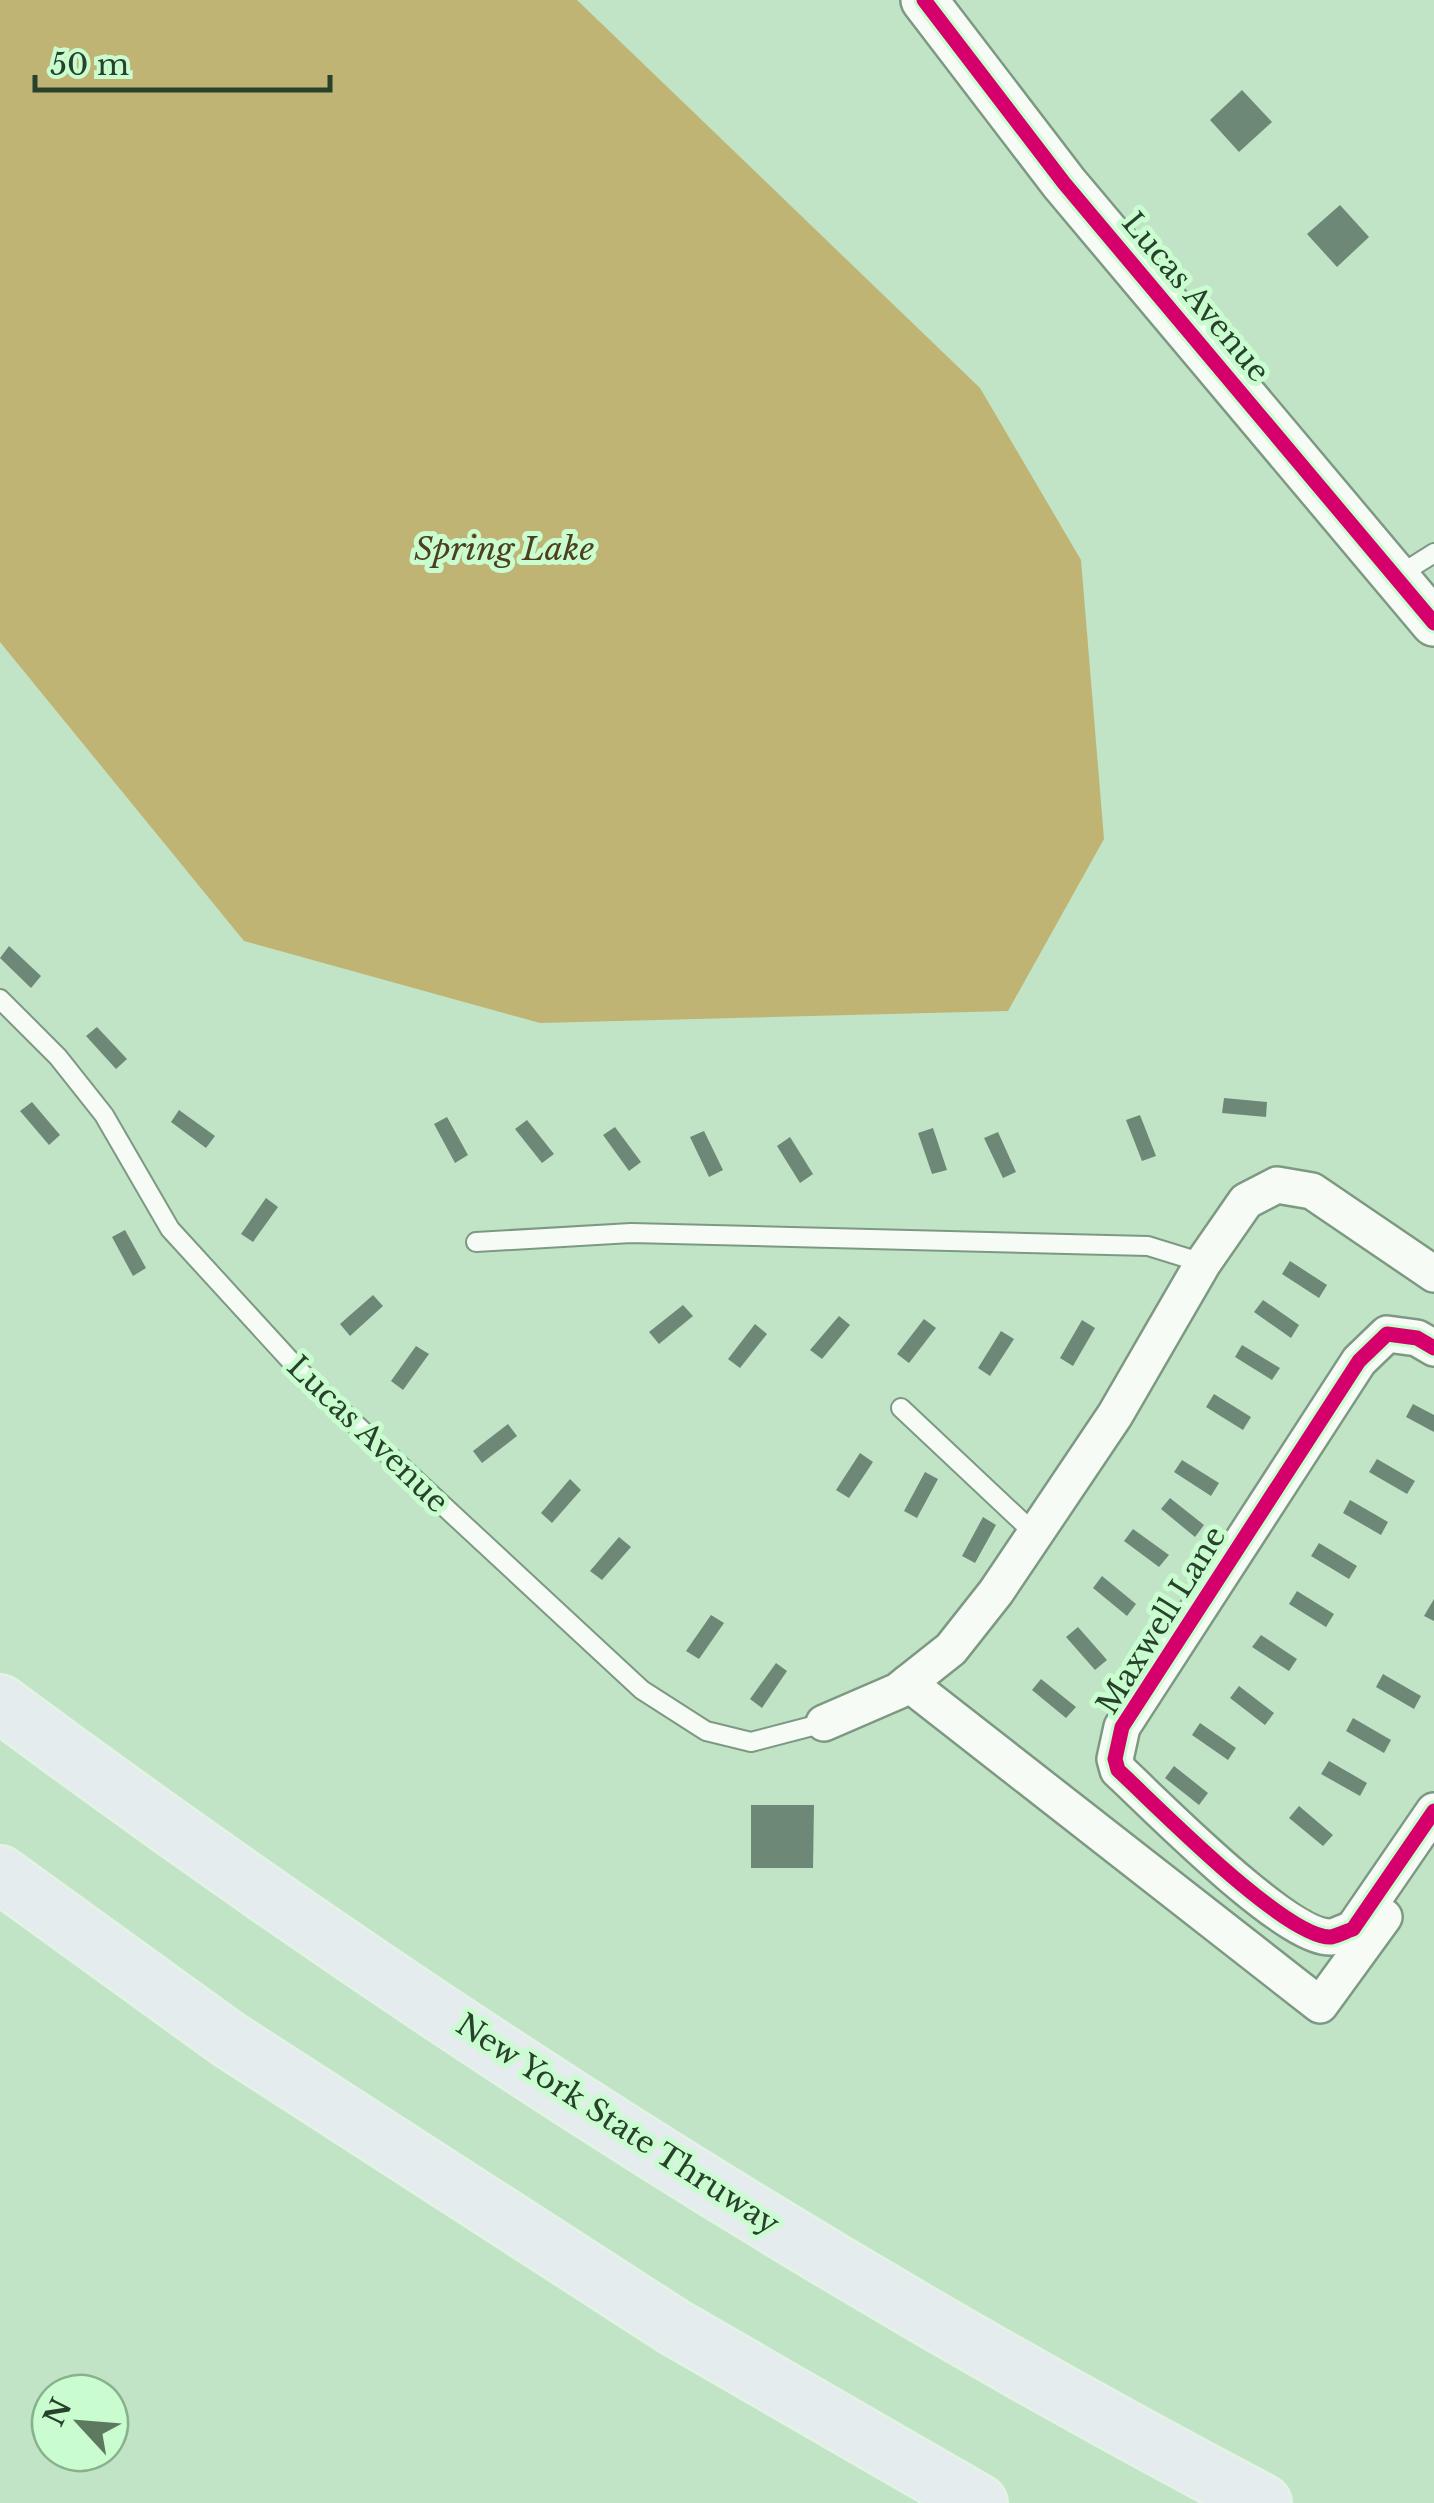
<svg xmlns="http://www.w3.org/2000/svg" width="1434" height="2503" font-family="'Libre Baskerville',serif">
  <rect width="100%" height="100%" fill="#c1e4c6"/>
  <polygon fill="#bfb474" points="0,0 577,0 980,388 1081,560 1104,839 1008,1011 540,1023 244,941 0,642"/>
  <g fill="#6e8877">
    <polygon points="1242,90 1272,122 1239,152 1210,120"/>
    <polygon points="1340,205 1369,237 1337,267 1307,234"/>
    <polygon points="9,946 41,976 31,988 0,958"/>
    <polygon points="97,1027 127,1059 116,1069 86,1036"/>
    <polygon points="1224,1098 1267,1102 1266,1117 1222,1113"/>
    <polygon points="32,1102 60,1135 49,1145 20,1111"/>
    <polygon points="179,1110 215,1136 206,1148 171,1122"/>
    <polygon points="1140,1115 1156,1156 1142,1161 1126,1120"/>
    <polygon points="447,1117 468,1155 455,1163 434,1124"/>
    <polygon points="527,1120 554,1154 542,1163 515,1129"/>
    <polygon points="615,1127 641,1162 629,1171 603,1135"/>
    <polygon points="933,1128 947,1170 932,1174 918,1133"/>
    <polygon points="704,1131 723,1170 709,1177 690,1137"/>
    <polygon points="998,1132 1016,1172 1003,1178 984,1138"/>
    <polygon points="790,1137 813,1174 800,1183 777,1146"/>
    <polygon points="266,1198 278,1207 253,1242 241,1234"/>
    <polygon points="125,1230 146,1268 133,1276 112,1237"/>
    <polygon points="1290,1261 1327,1285 1319,1298 1282,1274"/>
    <polygon points="373,1295 383,1306 350,1336 340,1324"/>
    <polygon points="1263,1300 1299,1325 1291,1338 1254,1312"/>
    <polygon points="683,1305 693,1316 659,1344 649,1332"/>
    <polygon points="839,1316 850,1325 822,1359 810,1350"/>
    <polygon points="924,1319 936,1328 909,1363 897,1354"/>
    <polygon points="1082,1320 1095,1328 1073,1366 1060,1358"/>
    <polygon points="755,1324 767,1334 740,1368 728,1359"/>
    <polygon points="1001,1331 1014,1339 990,1376 978,1368"/>
    <polygon points="1242,1345 1280,1368 1272,1380 1235,1357"/>
    <polygon points="416,1346 429,1354 403,1390 391,1381"/>
    <polygon points="1214,1394 1251,1417 1243,1430 1206,1407"/>
    <polygon points="1413,1404 1434,1415 1434,1432 1406,1417"/>
    <polygon points="508,1424 517,1436 482,1463 473,1451"/>
    <polygon points="860,1453 873,1462 849,1498 836,1490"/>
    <polygon points="1377,1459 1415,1481 1407,1494 1369,1472"/>
    <polygon points="1182,1460 1219,1483 1211,1496 1174,1472"/>
    <polygon points="925,1472 938,1479 917,1518 904,1511"/>
    <polygon points="570,1479 581,1490 552,1523 541,1513"/>
    <polygon points="1170,1498 1204,1525 1195,1537 1161,1509"/>
    <polygon points="1350,1500 1388,1522 1381,1535 1343,1513"/>
    <polygon points="983,1517 996,1525 975,1563 962,1556"/>
    <polygon points="1133,1529 1169,1555 1159,1567 1124,1541"/>
    <polygon points="619,1537 631,1547 602,1580 590,1571"/>
    <polygon points="1319,1543 1357,1566 1349,1579 1311,1556"/>
    <polygon points="1102,1576 1136,1604 1127,1616 1093,1588"/>
    <polygon points="1297,1591 1334,1614 1326,1627 1289,1604"/>
    <polygon points="1434,1599 1434,1621 1424,1616"/>
    <polygon points="711,1615 724,1623 699,1659 686,1651"/>
    <polygon points="1078,1627 1107,1660 1095,1670 1066,1637"/>
    <polygon points="1261,1635 1297,1659 1289,1671 1252,1647"/>
    <polygon points="776,1663 787,1671 762,1708 750,1699"/>
    <polygon points="1383,1674 1421,1696 1414,1709 1376,1687"/>
    <polygon points="1041,1679 1076,1707 1066,1718 1032,1690"/>
    <polygon points="1239,1686 1274,1713 1265,1725 1230,1698"/>
    <polygon points="1353,1718 1391,1740 1384,1753 1346,1731"/>
    <polygon points="1200,1723 1236,1748 1228,1760 1192,1735"/>
    <polygon points="1329,1761 1367,1783 1360,1796 1321,1774"/>
    <polygon points="1174,1766 1208,1793 1199,1805 1165,1778"/>
    <polygon points="751,1805 814,1805 813,1868 751,1868"/>
    <polygon points="1299,1806 1333,1835 1323,1846 1289,1818"/>
  </g>
  <g fill="none" stroke-linecap="round" stroke-linejoin="round">
    <defs>
      <g id="service">
        <polyline points="1396,577 1434,553"/>
        <polyline points="0,999 58,1057 104,1115 170,1229 310,1382 642,1690 706,1731 751,1742 824,1723"/>
        <polyline points="476,1242 631,1233 1148,1246 1203,1263"/>
        <polyline points="901,1408 1035,1534"/>
      </g>
      <g id="minor">
        <path d="M1434 1348 1417 1338 1387 1334 1359 1361 1122 1727 1115 1759 1118 1770C1155 1804 1286 1939 1331 1937 1337 1936 1347 1931 1353 1929L1434 1811"/>
        <polyline points="908,1683 1320,2005 1384,1917"/>
        <polyline points="824,1723 898,1691 951,1649 996,1592 1115,1415 1203,1263 1246,1201 1277,1185 1312,1191 1434,1274"/>
      </g>
      <polyline id="tertiary" points="924,0 1064,183 1434,623"/>
      <g id="motorway">
        <path d="M0 1703C400 2000 823 2272 1263 2503"/>
        <polyline points="0,1874 228,2039 674,2327 979,2503"/>
      </g>
    </defs>
    <use href="#service" stroke="#7d9982" stroke-width="22"/>
    <use href="#minor" stroke="#7d9982" stroke-width="40"/>
    <use href="#tertiary" stroke="#7d9982" stroke-width="50"/>
    <use href="#motorway" stroke="#e3f3e5" stroke-width="60"/>
    <use href="#service" stroke="#f6fbf6" stroke-width="18"/>
    <use href="#minor" stroke="#f6fbf6" stroke-width="35"/>
    <use href="#tertiary" stroke="#f6fbf6" stroke-width="45"/>
    <use href="#motorway" stroke="#e5eced" stroke-width="55"/>
    <defs>
      <g id="cycleway">
        <polyline points="924,0 1064,183 1434,623"/>
        <path d="M1434 1348 1417 1338 1387 1334 1359 1361 1122 1727 1115 1759 1118 1770C1155 1804 1286 1939 1331 1937 1337 1936 1347 1931 1353 1929L1434 1811"/>
      </g>
    </defs>
    <use href="#cycleway" stroke="#c9fdd0" stroke-width="21"/>
    <use href="#cycleway" stroke="#d6006c" stroke-width="15"/>
  </g>
  <g text-anchor="middle" dominant-baseline="central" stroke-width="10" stroke-linejoin="round" paint-order="stroke">
    <g font-size="30" fill="#27412b" stroke="#c9fdd0">
      <text transform="translate(1196 297) rotate(50)">Lucas Avenue</text>
      <text transform="translate(368 1434) rotate(44)">Lucas Avenue</text>
      <text transform="translate(1161 1620) rotate(-58)">Maxwell Lane</text>
      <text transform="translate(618 2124) rotate(33)">New York State Thruway</text>
    </g>
    <g font-size="32" font-style="italic" fill="#4e401e" stroke="#c9fdd0">
      <text x="504" y="549">Spring Lake</text>
    </g>
  </g>
  <g transform="translate(80 2423) rotate(296)"><circle r="48" fill="#c9fdd0" stroke="#88b28e" stroke-width="2.5"/>
  <path d="M0-8L18 38L0 25L-18 38Z" fill="#5d7a61"/>
  <text y="-15" font-size="28" font-weight="bold" text-anchor="middle" fill="#27412b">N</text>
  </g>
  <path d="M35 75v15h295v-15" fill="none" stroke="#27412b" stroke-width="5"/>
  <text x="50" y="75" font-size="30" fill="#27412b" stroke="#c9fdd0" stroke-width="8" paint-order="stroke">50 m</text>
</svg>
